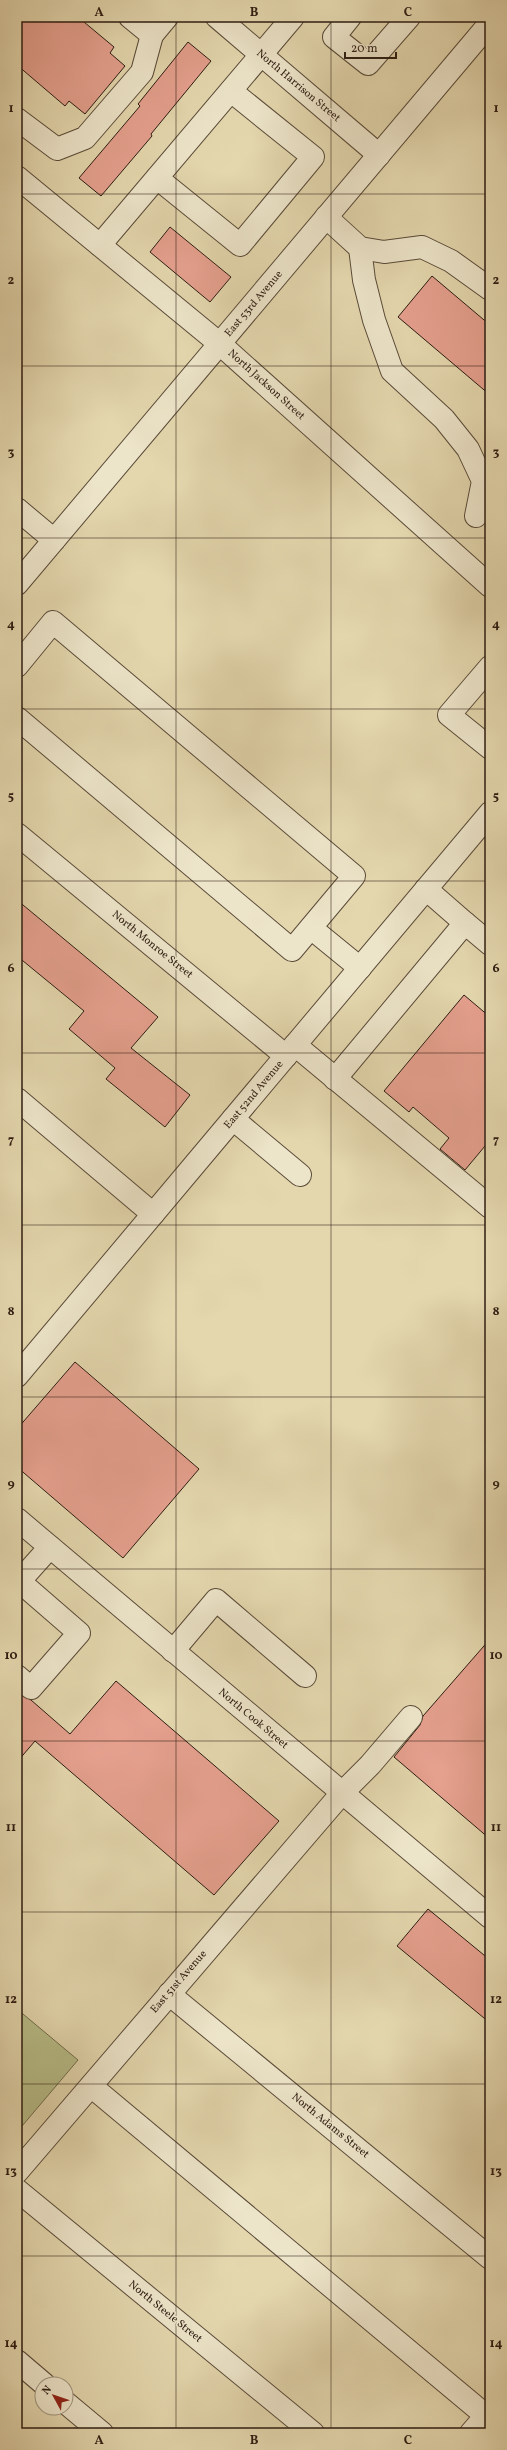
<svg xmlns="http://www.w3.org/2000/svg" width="507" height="2450" font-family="Vollkorn,serif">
  <rect width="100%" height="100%" fill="#e4d7ae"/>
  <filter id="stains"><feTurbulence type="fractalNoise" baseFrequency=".005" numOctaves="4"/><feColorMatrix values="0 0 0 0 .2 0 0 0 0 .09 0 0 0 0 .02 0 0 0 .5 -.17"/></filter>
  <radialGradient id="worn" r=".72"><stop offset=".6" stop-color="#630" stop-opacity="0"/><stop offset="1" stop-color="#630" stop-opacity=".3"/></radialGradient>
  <polygon fill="#b7bd88" stroke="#726c4d" points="17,2009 78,2060 17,2132"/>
  <g fill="#e5a08e" stroke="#2c1c12">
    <polygon points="17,17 78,17 114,47 110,53 125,66 85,114 69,101 65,106 17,65"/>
    <polygon points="188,42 211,61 151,134 152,136 101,196 79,178 140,106 138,104"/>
    <polygon points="170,227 231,277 210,302 150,252"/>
    <polygon points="432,276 490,325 490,395 398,317"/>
    <polygon points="17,900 158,1017 131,1048 190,1095 165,1127 106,1079 115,1068 69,1029 84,1011 17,956"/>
    <polygon points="464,995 490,1017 490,1140 465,1170 440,1149 449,1138 413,1107 409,1112 384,1091"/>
    <polygon points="75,1362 199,1469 123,1558 17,1467 17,1429"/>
    <polygon points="490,1639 490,1839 394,1757 420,1725 423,1716"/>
    <polygon points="116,1681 279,1821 214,1895 35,1741 17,1762 17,1692 31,1700 70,1734"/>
    <polygon points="428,1909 490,1960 490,2023 397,1946"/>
  </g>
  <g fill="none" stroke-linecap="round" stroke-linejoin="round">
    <defs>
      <g id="minor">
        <polyline points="130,17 152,35 167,17"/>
        <polyline points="217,17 379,155"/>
        <polyline points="350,17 334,37 368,64 409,17"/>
        <polyline points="17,119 57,149 85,138 142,72 152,35"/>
        <polyline points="17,177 220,344 490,586"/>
        <polyline points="157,178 240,245 313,157 231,91"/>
        <polyline points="326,217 360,248 384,252 422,247 451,261 490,289"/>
        <polyline points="100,245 293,17"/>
        <polyline points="360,248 364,280 374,320 392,371 444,419 468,449 483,481 476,516"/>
        <polyline points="17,509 54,540"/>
        <polyline points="17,584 490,23"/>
        <polyline points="17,666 53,622 354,876 292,950 17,718"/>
        <polyline points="490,667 449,715 490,748"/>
        <polyline points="17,834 286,1056"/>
        <polyline points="426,889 465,923"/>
        <polyline points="311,928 360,968"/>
        <polyline points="295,1045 490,1207"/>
        <polyline points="335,1079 465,923 490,944"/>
        <polyline points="17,1099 153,1214"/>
        <polyline points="233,1119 300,1175"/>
        <polyline points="17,1376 490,813"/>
        <polyline points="17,1519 490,1917"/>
        <polyline points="17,1584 50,1547"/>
        <polyline points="173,1651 216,1600 305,1676"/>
        <polyline points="17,1676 31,1688 79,1633 19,1581"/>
        <polyline points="169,1994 490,2258"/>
        <polyline points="91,2086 490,2419"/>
        <polyline points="17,2172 342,1793 370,1765 411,1717"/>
        <polyline points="17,2190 313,2433"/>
        <polyline points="17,2361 44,2384"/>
        <polyline points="66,2403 102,2433"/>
        <polyline points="471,2433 490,2411"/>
      </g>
    </defs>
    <use href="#minor" stroke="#5a4b39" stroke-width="24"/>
    <use href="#minor" stroke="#ede5ca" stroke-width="22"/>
  </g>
  <path fill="none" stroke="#2c1c12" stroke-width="1" stroke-opacity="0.55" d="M176 17V2433M331 17V2433M17 194H490M17 366H490M17 538H490M17 709H490M17 881H490M17 1053H490M17 1225H490M17 1397H490M17 1569H490M17 1741H490M17 1912H490M17 2084H490M17 2256H490"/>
  <g text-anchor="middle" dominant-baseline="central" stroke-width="3" stroke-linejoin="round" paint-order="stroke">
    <g font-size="11" fill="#2c1c12" stroke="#ede5ca">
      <text transform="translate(298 86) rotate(40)">North Harrison Street</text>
      <text transform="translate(254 304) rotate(-50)">East 53rd Avenue</text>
      <text transform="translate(266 385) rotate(42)">North Jackson Street</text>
      <text transform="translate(152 945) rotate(39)">North Monroe Street</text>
      <text transform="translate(254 1095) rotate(-50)">East 52nd Avenue</text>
      <text transform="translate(253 1719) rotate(40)">North Cook Street</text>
      <text transform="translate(179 1982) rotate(-49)">East 51st Avenue</text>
      <text transform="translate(330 2126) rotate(39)">North Adams Street</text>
      <text transform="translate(165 2312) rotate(39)">North Steele Street</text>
    </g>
  </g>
  <rect width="507" height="2450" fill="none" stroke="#e4d7ae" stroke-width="44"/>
  <g transform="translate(54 2396) rotate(310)"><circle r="19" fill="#ede5ca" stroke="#a09580"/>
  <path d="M0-3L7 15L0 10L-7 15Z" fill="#8f2418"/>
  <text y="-6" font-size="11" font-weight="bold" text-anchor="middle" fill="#2c1c12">N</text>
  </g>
  <path d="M345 52v6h51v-6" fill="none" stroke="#2c1c12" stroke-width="2"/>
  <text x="351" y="52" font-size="12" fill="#2c1c12" stroke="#ede5ca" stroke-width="3" paint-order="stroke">20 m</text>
  <rect x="22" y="22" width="463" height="2406" fill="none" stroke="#2c1c12" stroke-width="1.5"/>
  <g font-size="13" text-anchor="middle" font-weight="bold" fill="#2c1c12">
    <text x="99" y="16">A</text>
    <text x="254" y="16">B</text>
    <text x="408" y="16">C</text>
    <text x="11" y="112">1</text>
    <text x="496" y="112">1</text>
    <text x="11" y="284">2</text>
    <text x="496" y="284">2</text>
    <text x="11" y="456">3</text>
    <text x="496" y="456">3</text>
    <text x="11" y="628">4</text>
    <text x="496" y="628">4</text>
    <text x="11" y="800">5</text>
    <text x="496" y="800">5</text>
    <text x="11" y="972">6</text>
    <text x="496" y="972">6</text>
    <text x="11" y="1144">7</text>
    <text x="496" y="1144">7</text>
    <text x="11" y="1315">8</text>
    <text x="496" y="1315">8</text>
    <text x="11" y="1487">9</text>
    <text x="496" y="1487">9</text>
    <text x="11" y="1659">10</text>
    <text x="496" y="1659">10</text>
    <text x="11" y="1831">11</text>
    <text x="496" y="1831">11</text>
    <text x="11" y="2003">12</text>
    <text x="496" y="2003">12</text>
    <text x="11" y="2175">13</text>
    <text x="496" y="2175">13</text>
    <text x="11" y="2347">14</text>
    <text x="496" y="2347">14</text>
    <text x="99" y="2444">A</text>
    <text x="254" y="2444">B</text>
    <text x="408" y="2444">C</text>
  </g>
  <rect width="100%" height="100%" filter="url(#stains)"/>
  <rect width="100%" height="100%" fill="url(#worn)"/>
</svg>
